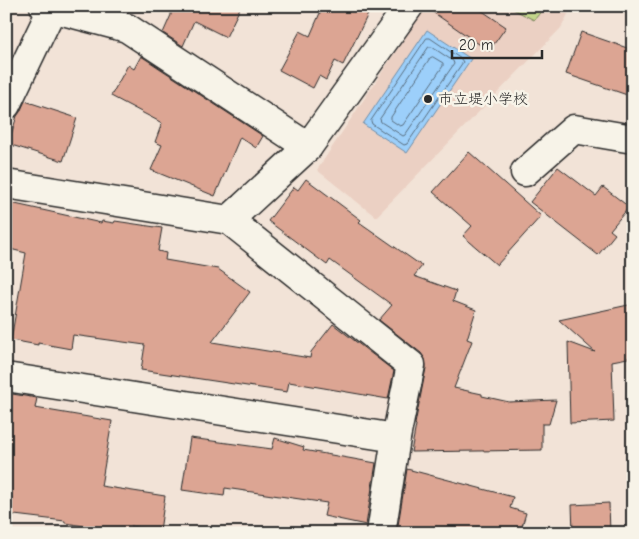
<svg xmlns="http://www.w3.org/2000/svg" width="639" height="539" font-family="'Comic Neue','Klee One',sans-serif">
  <rect width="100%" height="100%" fill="#f2e3d7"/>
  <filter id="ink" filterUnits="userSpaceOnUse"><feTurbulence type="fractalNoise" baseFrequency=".02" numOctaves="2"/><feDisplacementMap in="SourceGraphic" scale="10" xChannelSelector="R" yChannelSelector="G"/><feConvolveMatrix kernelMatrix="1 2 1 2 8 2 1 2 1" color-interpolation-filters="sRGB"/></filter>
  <g filter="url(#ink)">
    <polygon fill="#ebd0c3" points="426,6 572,6 561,28 376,217 317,170"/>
    <polygon fill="#c3d68b" stroke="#77805b" points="507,6 546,6 534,20"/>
    <polygon fill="#9ccffa" stroke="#6f8da7" points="427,30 471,59 407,153 363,124"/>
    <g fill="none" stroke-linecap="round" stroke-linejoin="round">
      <g stroke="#586d7e" stroke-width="1">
        <polygon points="427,38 430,38 461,59 463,62 407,144 404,145 372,124 371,121"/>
        <polygon points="429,47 432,47 453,61 454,64 405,135 403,136 381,122 380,119"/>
        <polygon points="433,57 443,63 443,66 403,125 400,126 391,120 391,117 430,58"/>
      </g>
    </g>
    <g fill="#dca593" stroke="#2b2b2b">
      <polygon points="162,6 241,6 226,37 194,21 183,46 163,33 171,15 171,10"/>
      <polygon points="323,6 372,6 343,65 335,61 326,80 319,76 313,88 279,70 300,31 310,36"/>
      <polygon points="424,6 475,6 506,27 489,51"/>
      <polygon points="581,32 633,50 633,97 566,74"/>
      <polygon points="141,56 263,136 256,148 240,137 215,196 151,170 162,145 155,142 162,123 111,96 128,65 134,69"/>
      <polygon points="25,101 77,118 63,161 8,144 17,116 20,112"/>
      <polygon points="469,152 541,216 497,265 463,236 472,226 433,192"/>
      <polygon points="558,167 596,196 603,187 629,207 610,230 615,234 598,255 530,202"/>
      <polygon points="306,179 361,220 359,222 422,266 414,276 456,291 453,301 476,310 467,339 472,341 454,388 482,394 482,396 509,402 556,400 549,424 542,424 542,450 411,452 416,425 415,424 426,368 425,359 421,353 379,320 392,305 330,260 327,265 268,221 294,187 298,190"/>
      <polygon points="6,202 101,223 102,221 114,223 115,221 162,228 158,251 166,253 165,260 218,269 250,292 212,342 310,358 311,352 333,324 394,371 388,399 289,382 287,392 141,370 145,345 73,335 71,349 38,343 38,345 11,340 26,253 6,248"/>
      <polygon points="633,304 633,357 612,361 614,421 570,423 568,342 595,352 559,320"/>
      <polygon points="6,393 37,398 35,408 112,421 101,486 165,496 160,531 131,526 130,533 96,533 97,528 65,523 65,521 6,514"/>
      <polygon points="190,438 272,449 275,438 304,447 303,450 376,463 366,525 324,516 327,503 225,488 224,496 182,490"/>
      <polygon points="407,469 513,497 510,508 526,513 520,533 497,533 476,527 474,533 401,533 397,532"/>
      <polygon points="609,503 610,533 573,533 572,505"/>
    </g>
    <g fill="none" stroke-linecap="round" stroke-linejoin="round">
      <defs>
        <g id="minor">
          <polyline points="44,6 127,28 308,147"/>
          <polyline points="6,105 52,9"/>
          <polyline points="525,172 574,129 633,139"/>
          <polyline points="6,184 229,220"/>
          <polyline points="6,377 396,438"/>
          <polyline points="381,533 396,438 411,365 229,220 308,147 409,6"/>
        </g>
      </defs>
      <use href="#minor" stroke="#2b2b2b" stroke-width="31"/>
      <use href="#minor" stroke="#f7f3e8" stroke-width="28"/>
    </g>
  </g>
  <circle fill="#2b2b2b" stroke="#f7f3e8" stroke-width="2" cx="428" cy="99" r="5"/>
  <g text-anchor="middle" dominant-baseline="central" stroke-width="5" stroke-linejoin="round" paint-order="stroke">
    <g font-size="15" fill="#2b2b2b" stroke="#f7f3e8" text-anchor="start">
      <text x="438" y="99">市立堤小学校</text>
    </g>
  </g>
  <rect width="639" height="539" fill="none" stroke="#f7f3e8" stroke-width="25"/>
  <rect x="12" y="12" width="614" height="514" fill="none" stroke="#2b2b2b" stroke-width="2" filter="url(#ink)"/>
  <path d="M452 50v8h90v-8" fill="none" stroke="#2b2b2b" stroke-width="2.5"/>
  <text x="459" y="50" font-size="15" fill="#2b2b2b" stroke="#f7f3e8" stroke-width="4" paint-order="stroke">20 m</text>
</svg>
